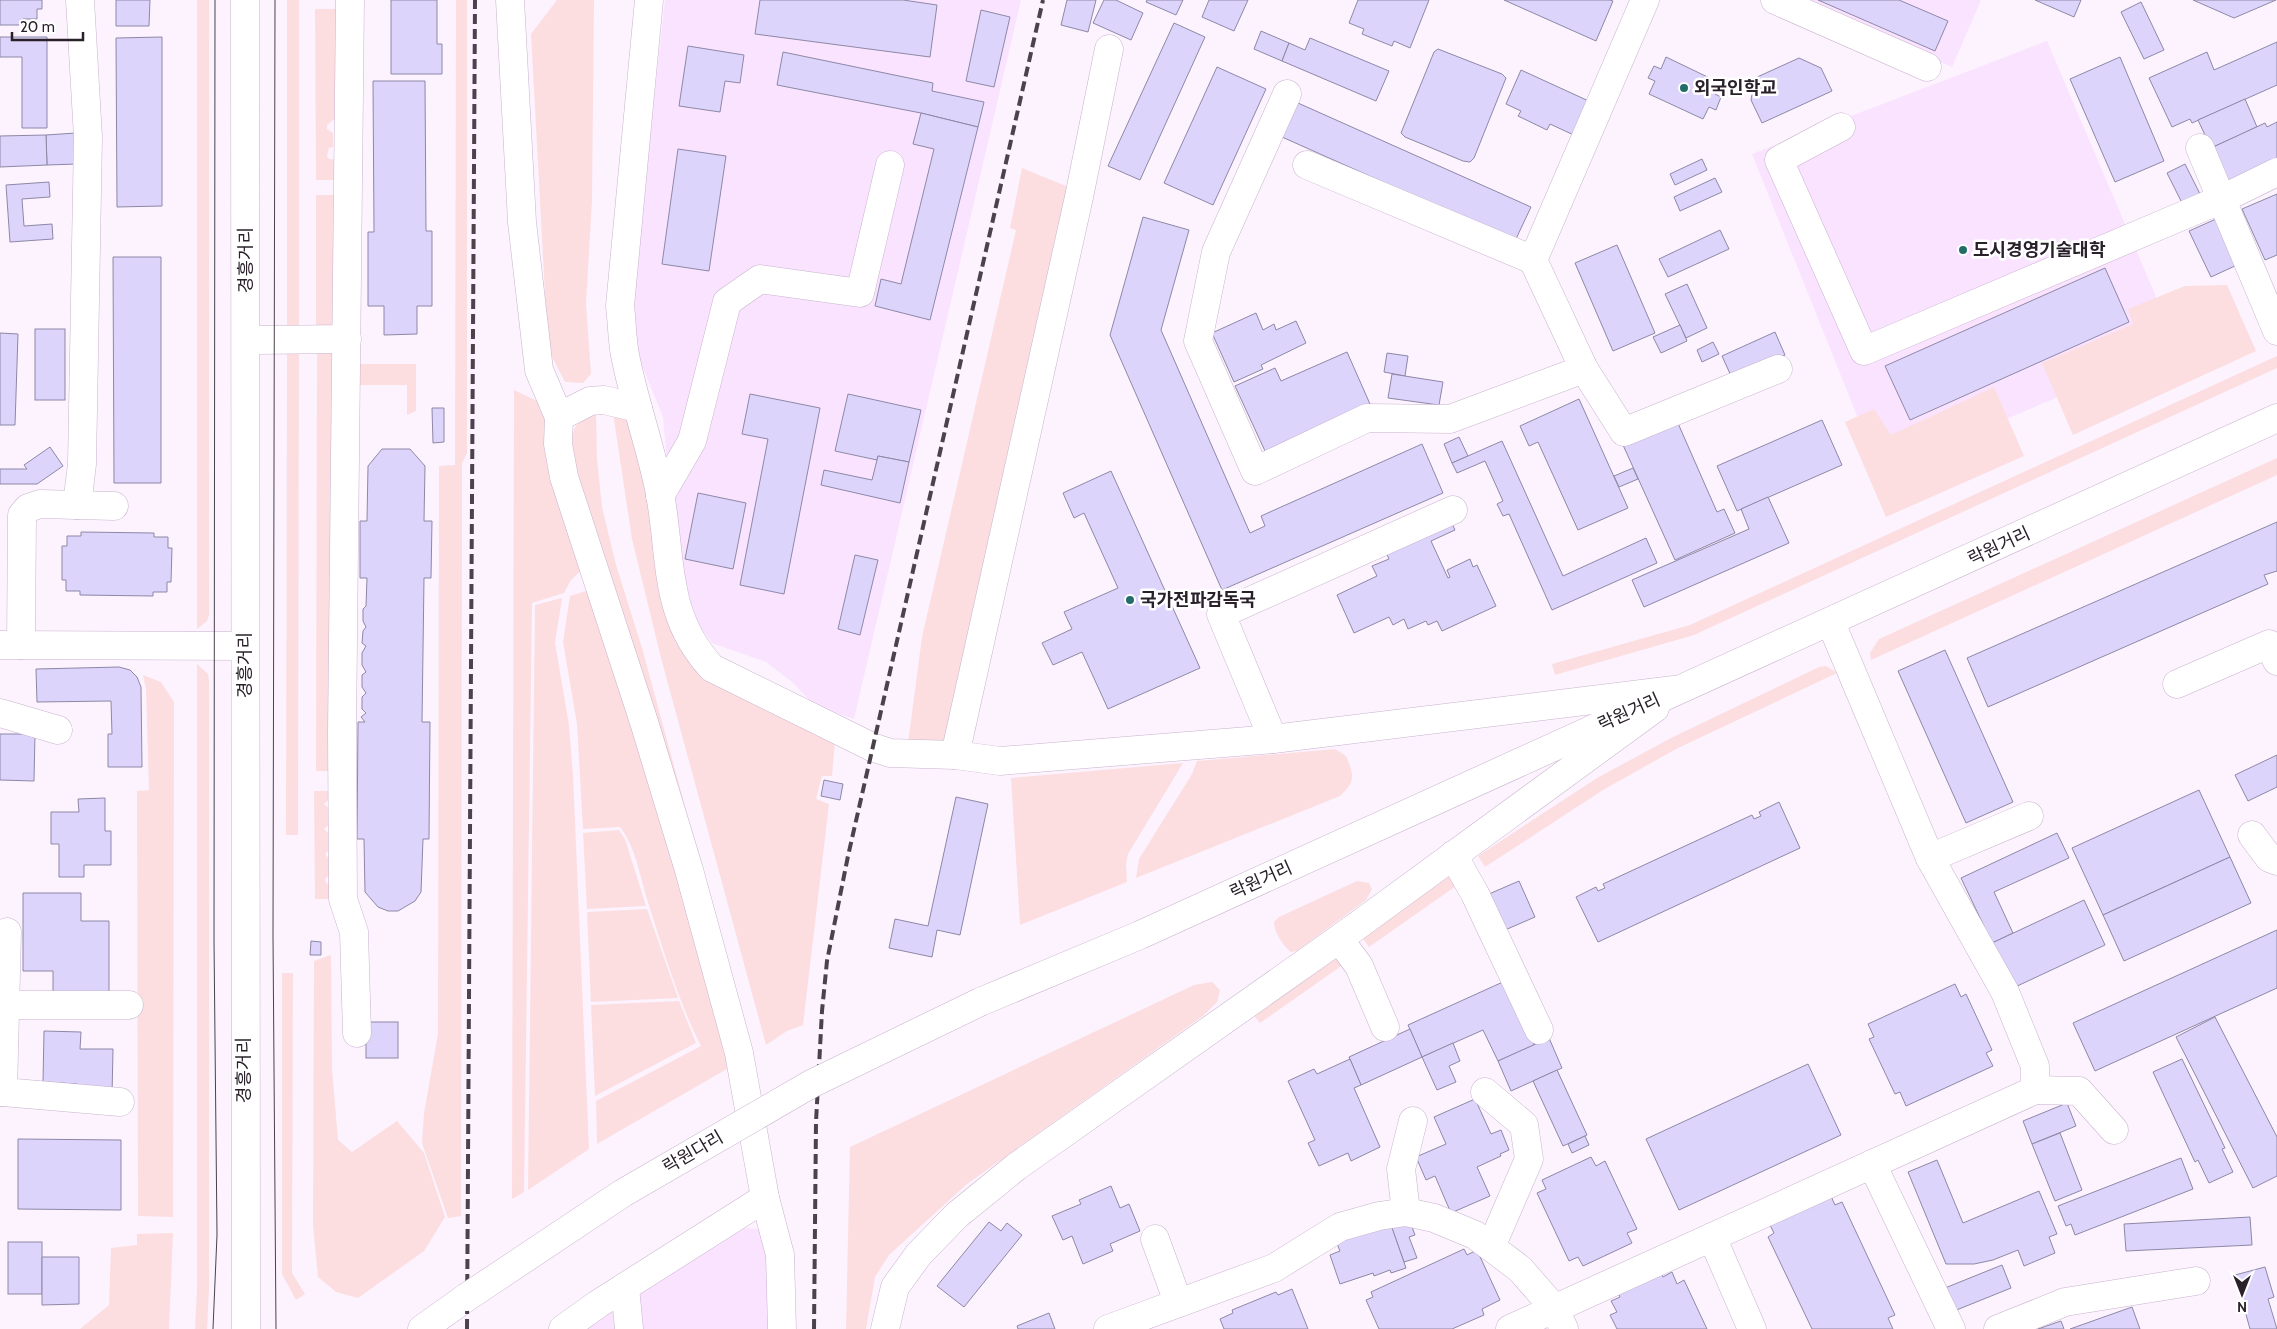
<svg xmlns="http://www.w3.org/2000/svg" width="2277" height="1329" font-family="Cabin,'Noto Sans KR',sans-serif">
  <rect width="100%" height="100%" fill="#fcf3fe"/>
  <g fill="#fae3ff">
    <polygon points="665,0 1021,0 854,719 814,705 792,682 766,662 712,643 698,624 676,557 663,417 636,351 631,307"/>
    <polygon points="1792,0 1981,0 1952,67"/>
    <polygon points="2047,41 2177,346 1880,473 1752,154"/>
    <polygon points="744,1228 760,1229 770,1247 770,1329 586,1329"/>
  </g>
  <g fill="#fcdee0">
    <polygon points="197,0 209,0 209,615 207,621 197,629"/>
    <rect x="287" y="0" width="12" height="328"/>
    <polygon points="456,0 467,0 467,453 462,463 461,1216 448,1218 422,1143 424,1113 438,1034 439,466 455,465"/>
    <polygon points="557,0 594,0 592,200 586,304 591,374 583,383 565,382 548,349 531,34"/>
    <polygon points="315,9 340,9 340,120 333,120 327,125 327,129 333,133 333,147 329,148 327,156 329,159 341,160 341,180 316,180"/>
    <polygon points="1022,168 1073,189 946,744 908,743 922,637 1016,230 1010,228"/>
    <rect x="316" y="195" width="25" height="135"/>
    <polygon points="2227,285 2256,351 2073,435 2042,363 2133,324 2128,309 2185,286"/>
    <polygon points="317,350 337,350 337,771 316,771"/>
    <polygon points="287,353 299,353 298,835 286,835"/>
    <polygon points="2277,356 2277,368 1694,635 1555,675 1552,664 1690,625"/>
    <polygon points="360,364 416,364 416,411 407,415 407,385 360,385"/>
    <polygon points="1994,387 2024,456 1886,517 1845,422 1874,409 1891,435"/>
    <polygon points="514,390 549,407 544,449 585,567 571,580 564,593 532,603 524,1192 512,1199"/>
    <path d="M596 413 597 459 602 507 616 565 642 648 699 858 572 460C572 433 569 424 596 413Z"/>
    <polygon points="613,413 629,419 637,432 649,508 657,580 676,643 692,665 716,681 835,740 832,776 822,776 816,799 829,804 803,1025 787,1031 766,1045 661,658 632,539"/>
    <polygon points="2277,458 2277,475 1871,660 1870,653 1879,639"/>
    <path d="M589 590 680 878 732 1066 597 1144 596 1101 701 1046C679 1003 663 949 648 902 640 877 636 848 620 827L583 829 577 724 563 642 570 596Z"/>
    <polygon points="562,598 555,643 569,725 573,776 589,1149 528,1190 535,605"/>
    <polygon points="197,664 208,674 209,681 209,1289 207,1329 195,1329 197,1289"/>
    <polygon points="1826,666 1837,673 1676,749 1603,790 1485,867 1478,856 1597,778 1671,738 1819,667"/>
    <polygon points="143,675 161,682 174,702 173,1217 138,1216 137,791 149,790 146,689"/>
    <path d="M1335 749 1346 756C1354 775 1356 781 1340 796L1136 878 1139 859 1192 774 1197 761Z"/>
    <polygon points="1183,763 1128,854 1126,864 1127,882 1020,925 1011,778"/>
    <polygon points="314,791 330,791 330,798 324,804 330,809 330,824 324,829 330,835 330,849 325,854 330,860 330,874 325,879 326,883 330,884 330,899 315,899"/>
    <polygon points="619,830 625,839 646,906 587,909 583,833"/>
    <polygon points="1456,870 1463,881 1369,947 1361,936"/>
    <path d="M1357 881 1369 883 1372 889 1366 900 1297 951 1291 952C1283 946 1274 932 1274 922L1279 917Z"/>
    <polygon points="647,909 678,998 591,1002 587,912"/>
    <polygon points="1342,950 1350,960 1260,1023 1252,1013"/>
    <polygon points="331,955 332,1069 338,1140 352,1152 397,1121 424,1153 445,1217 424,1251 358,1298 336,1292 318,1277 313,1226 314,961"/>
    <polygon points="282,973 293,973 292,1273 305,1294 296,1300 282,1274"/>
    <polygon points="1212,982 1220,990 1217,1002 1203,1016 967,1184 889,1255 875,1277 866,1329 846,1329 850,1147 1194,985"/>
    <polygon points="679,1001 696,1043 595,1096 591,1005"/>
    <polygon points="173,1233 169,1329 80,1329 109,1305 111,1248 137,1245 137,1234"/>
  </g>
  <g fill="#dcd4fb" stroke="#8e88a6">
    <polygon points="0,0 42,0 42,9 37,9 37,19 23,19 23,25 0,25"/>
    <polygon points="116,0 150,0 149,26 116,26"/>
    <polygon points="391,0 437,0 437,44 442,44 442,74 391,74"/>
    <polygon points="760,0 903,0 937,5 930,57 755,34"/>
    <polygon points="1067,0 1096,0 1088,32 1061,25"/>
    <polygon points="1104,0 1116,0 1143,13 1131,40 1093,23"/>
    <polygon points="1147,0 1183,0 1176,15 1146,2"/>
    <polygon points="1209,0 1248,0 1234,31 1202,17"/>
    <polygon points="1358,0 1429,0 1410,48 1394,41 1392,46 1362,34 1364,29 1349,23"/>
    <polygon points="1504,0 1610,0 1613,1 1596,41"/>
    <polygon points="1818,0 1899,0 1948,21 1935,51"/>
    <polygon points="2035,0 2081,0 2074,17"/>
    <polygon points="2193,0 2276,0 2234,18"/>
    <polygon points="2141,2 2164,50 2144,59 2121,12"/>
    <polygon points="981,10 1010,17 994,87 966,81"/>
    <polygon points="1174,23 1205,37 1140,180 1108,166"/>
    <polygon points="1261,31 1289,43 1282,61 1254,49"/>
    <polygon points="0,37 47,37 47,128 22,128 22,57 0,57"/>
    <polygon points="162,37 162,206 117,207 116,38"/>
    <polygon points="1310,38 1389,71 1376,101 1282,61 1289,43 1305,50"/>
    <polygon points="2277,42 2277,85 2192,123 2190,119 2172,127 2149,78 2207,52 2214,70"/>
    <polygon points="688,46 744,55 740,83 725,81 720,112 679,106"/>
    <polygon points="1438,49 1502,74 1506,78 1474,158 1470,162 1463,161 1405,137 1401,133 1434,52"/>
    <polygon points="783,52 933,83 932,91 984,102 978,127 921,113 777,85"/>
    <polygon points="1666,57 1720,83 1715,94 1721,97 1716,110 1709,107 1703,119 1649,94 1655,81 1648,78 1654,66 1661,69"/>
    <polygon points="2120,57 2164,161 2115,182 2070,79"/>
    <polygon points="1799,58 1821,68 1832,91 1762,123 1751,100 1755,78"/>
    <polygon points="1217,67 1266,89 1213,205 1164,183"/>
    <polygon points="1521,70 1593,103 1578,137 1550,124 1547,130 1518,116 1521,111 1506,104"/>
    <polygon points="373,81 425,81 426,231 432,231 432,306 417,306 417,334 384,335 384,306 368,306 368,232 374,232"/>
    <polygon points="2245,99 2257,127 2211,148 2198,120"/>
    <polygon points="1298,103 1531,207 1515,241 1282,137"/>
    <polygon points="921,113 978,127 930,320 875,306 881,279 901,284 934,149 913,144"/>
    <polygon points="2277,122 2277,162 2226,182 2211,148 2265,123 2267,127"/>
    <polygon points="76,133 77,164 47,165 46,135"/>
    <polygon points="46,135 47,165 0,167 0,136"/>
    <polygon points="678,149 726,156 709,271 662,264"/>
    <polygon points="1702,159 1707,170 1675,185 1670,174"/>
    <polygon points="2185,164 2202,198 2184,207 2167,173"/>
    <polygon points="1715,178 1722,192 1680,211 1674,197"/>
    <polygon points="49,182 50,197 22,199 24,226 52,224 53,239 10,242 6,185"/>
    <polygon points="2277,194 2277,255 2265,260 2242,209"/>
    <polygon points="1143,217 1189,230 1161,330 1250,533 1265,526 1261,516 1422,444 1443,493 1222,590 1110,335"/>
    <polygon points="2216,219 2237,265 2211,277 2189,231"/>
    <polygon points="1720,230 1729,249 1668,277 1659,259"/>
    <polygon points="1617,245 1655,333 1613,351 1575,263"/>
    <polygon points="113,257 161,257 161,483 114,483"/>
    <polygon points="2105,268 2129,322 1910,420 1885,366"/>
    <polygon points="1687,284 1707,328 1686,338 1665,294"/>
    <polygon points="1256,313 1263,330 1274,324 1276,330 1296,321 1306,343 1261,365 1263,369 1234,382 1212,333"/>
    <polygon points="1680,325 1687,341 1661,353 1653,337"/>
    <rect x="35" y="329" width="30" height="71"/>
    <polygon points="1775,332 1785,355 1732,378 1722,356"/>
    <polygon points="0,333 18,334 15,425 0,425"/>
    <polygon points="1713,342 1719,354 1702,362 1697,350"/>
    <polygon points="1347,352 1370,404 1265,451 1235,386 1275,368 1281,381"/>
    <polygon points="1387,353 1408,356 1405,376 1384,372"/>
    <polygon points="1392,374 1443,382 1439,405 1388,398"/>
    <polygon points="750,394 820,408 784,594 740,585 768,439 742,434"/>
    <polygon points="848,394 921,410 909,462 878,456 877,460 835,451"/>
    <polygon points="1579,399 1628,508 1578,530 1538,442 1529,446 1520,426"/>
    <polygon points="432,408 444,408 444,442 433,443"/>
    <polygon points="1822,420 1842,465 1737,511 1717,466"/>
    <polygon points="1677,421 1717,512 1724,509 1735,533 1675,560 1623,445"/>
    <polygon points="1459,437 1468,456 1452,463 1444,444"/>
    <polygon points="1502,441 1563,576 1646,538 1657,563 1552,610 1509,514 1503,516 1497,504 1503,501 1485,461 1457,473 1452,463"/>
    <polygon points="50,447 63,466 37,484 0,484 0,469 27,469 24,465"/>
    <polygon points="382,449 410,449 425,466 424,521 432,521 431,578 424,578 422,722 430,722 429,839 423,839 421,892 415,901 398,911 388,911 378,907 365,892 364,839 357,839 358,722 365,722 361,717 366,713 362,709 362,697 366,693 362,687 362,675 366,672 362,665 362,653 366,646 362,643 363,631 366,627 363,621 363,609 366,606 367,578 360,578 360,521 367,521 368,466"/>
    <polygon points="878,456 909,462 900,503 821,485 824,470 872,480"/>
    <polygon points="1633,468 1638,479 1619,487 1614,476"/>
    <polygon points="1111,471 1200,668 1108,709 1082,652 1053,665 1042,643 1072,629 1064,612 1118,588 1084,513 1074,518 1063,493"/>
    <polygon points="698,493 746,503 733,569 685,559"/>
    <polygon points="1768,497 1789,543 1644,607 1632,580 1749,529 1741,509"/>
    <polygon points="1444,507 1455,530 1431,541 1448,578 1450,577 1447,570 1470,559 1473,567 1477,565 1496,606 1442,631 1437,621 1428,625 1426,621 1408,629 1404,619 1393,625 1389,617 1354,633 1337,595 1377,576 1372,566 1389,559 1379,537"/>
    <polygon points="2277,522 2277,571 2264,575 2268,584 1988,707 1967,658"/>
    <polygon points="81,532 154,533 154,537 168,537 168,548 172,548 171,582 167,582 167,592 153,592 153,596 80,595 80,591 66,591 66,580 62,580 62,546 67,546 67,536 81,536"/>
    <polygon points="855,555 878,560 860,635 838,629"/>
    <polygon points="1945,650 2013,802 1966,823 1898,671"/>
    <polygon points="119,667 130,670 137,677 141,687 142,767 108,767 108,734 112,734 111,701 37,702 36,669"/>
    <polygon points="0,734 35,734 34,781 0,780"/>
    <polygon points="2277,755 2277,787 2248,801 2235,775"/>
    <polygon points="824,780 843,784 840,800 821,796"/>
    <polygon points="2199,790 2230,857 2103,915 2072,848"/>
    <polygon points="956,797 988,804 960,935 937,930 932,957 889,948 895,919 928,926"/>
    <polygon points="105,798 105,831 111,831 111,865 84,865 84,877 59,877 59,844 51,844 51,812 79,812 78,799"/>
    <polygon points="1779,802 1800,848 1598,942 1576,897 1596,887 1598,891 1605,888 1603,884 1752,815 1754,819 1761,816 1759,812"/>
    <polygon points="2057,833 2069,858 1994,892 2013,933 1992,943 1961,878"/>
    <polygon points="2230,857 2251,903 2124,961 2103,915"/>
    <polygon points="1519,881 1535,917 1505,930 1489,894"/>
    <polygon points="23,893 81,893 81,921 109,921 109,998 53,998 53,971 23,971"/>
    <polygon points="2084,900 2105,945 2013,988 1992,943"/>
    <polygon points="2277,930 2277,988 2095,1071 2073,1023"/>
    <polygon points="311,941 321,942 321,955 310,955"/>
    <polygon points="1505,981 1534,1045 1498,1061 1483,1030 1422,1057 1408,1025"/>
    <polygon points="1955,984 1961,997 1966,994 1992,1050 1986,1053 1993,1066 1906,1106 1900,1092 1895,1094 1869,1039 1874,1037 1868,1024"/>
    <polygon points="2215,1017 2277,1137 2277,1176 2253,1188 2176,1037"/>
    <rect x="366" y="1022" width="32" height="36"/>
    <polygon points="1410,1029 1422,1057 1361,1085 1349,1057"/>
    <polygon points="44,1031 81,1032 80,1049 113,1049 112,1095 77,1094 77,1084 43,1082"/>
    <polygon points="1549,1038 1562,1068 1511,1091 1498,1061"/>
    <polygon points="1453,1043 1460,1061 1449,1066 1456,1082 1437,1090 1422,1057"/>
    <polygon points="1350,1059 1361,1085 1354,1088 1380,1147 1351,1161 1348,1153 1319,1166 1308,1143 1315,1140 1288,1081 1314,1069 1317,1074"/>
    <polygon points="2182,1059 2225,1148 2222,1149 2233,1172 2209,1183 2198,1160 2195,1162 2153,1072"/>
    <polygon points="1808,1064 1841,1135 1679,1210 1646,1139"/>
    <polygon points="1557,1070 1587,1135 1563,1146 1533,1081"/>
    <polygon points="1475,1099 1491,1134 1501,1130 1509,1150 1500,1154 1501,1156 1477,1167 1490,1196 1451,1213 1435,1176 1426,1180 1416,1157 1446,1144 1434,1117"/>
    <polygon points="2067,1103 2076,1126 2032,1144 2023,1121"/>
    <polygon points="2060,1133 2082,1190 2055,1201 2032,1144"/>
    <polygon points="1585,1136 1589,1145 1572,1153 1568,1144"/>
    <polygon points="18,1139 121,1140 121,1210 18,1209"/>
    <polygon points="1591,1157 1596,1166 1605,1161 1637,1229 1627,1233 1632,1243 1583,1266 1578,1257 1569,1261 1537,1193 1546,1189 1542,1180"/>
    <polygon points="2181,1158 2193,1189 2075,1235 2071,1224 2066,1226 2058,1206"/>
    <polygon points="1937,1160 1963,1223 2039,1191 2057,1234 2049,1237 2055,1253 2024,1266 2018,1250 1993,1260 1974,1264 1946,1264 1908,1172"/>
    <polygon points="1111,1186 1120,1208 1129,1204 1140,1231 1110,1244 1113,1251 1083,1264 1072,1236 1063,1240 1052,1216 1081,1204 1079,1200"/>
    <polygon points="1830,1194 1835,1205 1842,1202 1895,1315 1888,1318 1893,1329 1812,1329 1768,1237 1774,1233 1769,1223"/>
    <polygon points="2250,1217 2252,1245 2126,1251 2124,1224"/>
    <polygon points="1409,1219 1415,1235 1409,1237 1417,1258 1404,1262 1391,1226"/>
    <polygon points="989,1222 1001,1231 1007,1223 1022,1235 964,1307 937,1286"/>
    <polygon points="1390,1222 1406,1268 1391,1273 1390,1270 1374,1276 1373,1273 1340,1284 1330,1255 1340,1251 1336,1241"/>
    <rect x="8" y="1242" width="34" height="52"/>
    <polygon points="1464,1249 1467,1255 1477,1250 1500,1300 1482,1309 1484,1315 1452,1329 1379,1329 1366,1300 1373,1297 1371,1292"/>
    <polygon points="42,1257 79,1257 79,1304 42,1305"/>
    <polygon points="2002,1265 2011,1288 1954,1311 1945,1288"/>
    <polygon points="2265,1267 2274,1297 2268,1299 2277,1329 2250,1329 2235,1275"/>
    <polygon points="1661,1272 1663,1277 1672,1272 1677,1284 1684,1280 1707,1329 1617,1329 1610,1315 1617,1312 1611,1301 1620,1297 1618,1292"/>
    <polygon points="1292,1289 1308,1329 1224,1329 1220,1319 1233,1313 1232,1310 1276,1292 1278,1295"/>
    <polygon points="2132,1307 2140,1329 2070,1329"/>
    <polygon points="1049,1313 1055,1329 1018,1329 1017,1326"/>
    <polygon points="2061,1321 2064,1329 2038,1329"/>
  </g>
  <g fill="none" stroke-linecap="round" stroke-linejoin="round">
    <defs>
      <g id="minor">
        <polyline points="350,0 342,732 343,899 354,932 357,1033"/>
        <polyline points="510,0 522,222 539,370 559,417 558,444 564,477 644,722 689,870 739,1053 765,1198 598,1304 563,1329"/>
        <path d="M649 0 620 306C622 322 622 339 625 355 634 402 651 447 660 494 672 559 663 615 712 668L872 747 890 753 955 755 1000 761 1273 739 1674 690"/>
        <polyline points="1645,0 1533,260 1584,369 1624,432 1778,369"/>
        <polyline points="1775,0 1927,67"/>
        <polyline points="1287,94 1216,252 1198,341 1255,471 1367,418 1450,419 1584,369"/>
        <polyline points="1841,127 1779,160 1864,351 2222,199 2277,172"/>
        <polyline points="2200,148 2277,331"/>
        <polyline points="1307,165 1533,260"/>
        <polyline points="246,340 347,339"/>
        <polyline points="559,417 590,401 604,400 638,408"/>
        <polyline points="660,496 692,441 727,302 760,279 860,293 890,165"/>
        <polyline points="77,505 82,464 88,137 80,0"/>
        <polyline points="0,645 245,646"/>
        <polyline points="21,645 22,515 28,508 40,504 114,506"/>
        <polyline points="2177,684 2269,644 2277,661"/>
        <polyline points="0,713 58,730"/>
        <polyline points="1273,739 1221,614 1453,510"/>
        <polyline points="955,755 1079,197 1109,49"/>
        <polyline points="2252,835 2269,858 2277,861"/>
        <polyline points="1453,855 1475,894 1539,1030"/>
        <polyline points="1930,858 2029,816"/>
        <polyline points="1339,939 1359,966 1385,1027"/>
        <polyline points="7,1005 129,1005"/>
        <polyline points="2035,1090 2079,1091 2114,1130"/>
        <polyline points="0,1092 3,1092 7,932"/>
        <polyline points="3,1092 120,1102"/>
        <polyline points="1485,1092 1524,1125 1529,1159 1491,1247"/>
        <polyline points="1872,1164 1951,1329"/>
        <polyline points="765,1198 780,1255 782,1329"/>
        <polyline points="1406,1212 1401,1169 1413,1121"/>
        <polyline points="1712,1237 1752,1329"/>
        <polyline points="1155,1239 1178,1302"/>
        <polyline points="625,1287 629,1329"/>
        <polyline points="885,1329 895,1287 919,1254 957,1215 1016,1167 1339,939 1655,708"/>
        <polyline points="1108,1329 1274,1268 1340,1227 1379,1216 1406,1212 1434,1218 1475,1235 1520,1269 1555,1309 1564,1329"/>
        <polyline points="1510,1329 2035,1090 2035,1066 2005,992 1930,858 1831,623"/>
        <polyline points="1998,1329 2065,1302 2196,1281"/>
      </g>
      <g id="major">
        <polyline points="245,0 246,1329"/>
        <polyline points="980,1002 1140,935 2277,418"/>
        <polyline points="422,1329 467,1297"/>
      </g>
    </defs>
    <use href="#minor" stroke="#c9b2ce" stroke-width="29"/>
    <use href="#major" stroke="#c9b2ce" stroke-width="29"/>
    <use href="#minor" stroke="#fff" stroke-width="28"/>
    <use href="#major" stroke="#fff" stroke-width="28"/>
    <g stroke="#4b424c" stroke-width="1">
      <polyline points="275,0 273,936 276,1329"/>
      <polyline points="213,1329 217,1235 214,940 215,0"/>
    </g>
    <g stroke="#4b424c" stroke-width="4" stroke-dasharray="10 5" stroke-linecap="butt">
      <polyline points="467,1329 475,0"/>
      <polyline points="814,1329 816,1122 822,1011 827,961 848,856 1043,0"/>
    </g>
    <defs>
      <polyline id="major-bridge" points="467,1297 623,1193 811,1084 980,1002"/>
    </defs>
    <use href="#major-bridge" stroke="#c9b2ce" stroke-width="29" stroke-linecap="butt"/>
    <use href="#major-bridge" stroke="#fff" stroke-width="28"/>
  </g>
  <g fill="#226d6a" stroke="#fff" stroke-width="2">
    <circle cx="1684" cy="88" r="5"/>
    <circle cx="1963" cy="250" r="5"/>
    <circle cx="1130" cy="600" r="5"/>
  </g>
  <g text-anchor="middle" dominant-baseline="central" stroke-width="5" stroke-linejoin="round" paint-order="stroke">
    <g font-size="18" font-weight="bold" fill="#29202a" stroke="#fff" text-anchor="start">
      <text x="1694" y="88">외국인학교</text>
      <text x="1973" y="250">도시경영기술대학</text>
      <text x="1140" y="600">국가전파감독국</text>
    </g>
    <g font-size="18" fill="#29202a" stroke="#fff">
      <text transform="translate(246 260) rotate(-90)">경흥거리</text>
      <text transform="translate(1999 546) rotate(-25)">락원거리</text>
      <text transform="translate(245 665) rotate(-90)">경흥거리</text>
      <text transform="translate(1629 712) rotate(-24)">락원거리</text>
      <text transform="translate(1261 880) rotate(-24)">락원거리</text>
      <text transform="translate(244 1070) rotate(-90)">경흥거리</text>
      <text transform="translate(693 1152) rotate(-30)">락원다리</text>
    </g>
  </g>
  <g transform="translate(2242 1294) rotate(180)" stroke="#ffffff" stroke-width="4" paint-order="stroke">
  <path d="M0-4L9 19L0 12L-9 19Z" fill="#29202a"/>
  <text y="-8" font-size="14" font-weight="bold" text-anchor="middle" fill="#29202a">N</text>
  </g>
  <path d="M12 32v8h71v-8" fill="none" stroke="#29202a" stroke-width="2.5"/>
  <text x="20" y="32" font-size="15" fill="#29202a" stroke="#ffffff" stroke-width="4" paint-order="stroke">20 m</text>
</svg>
